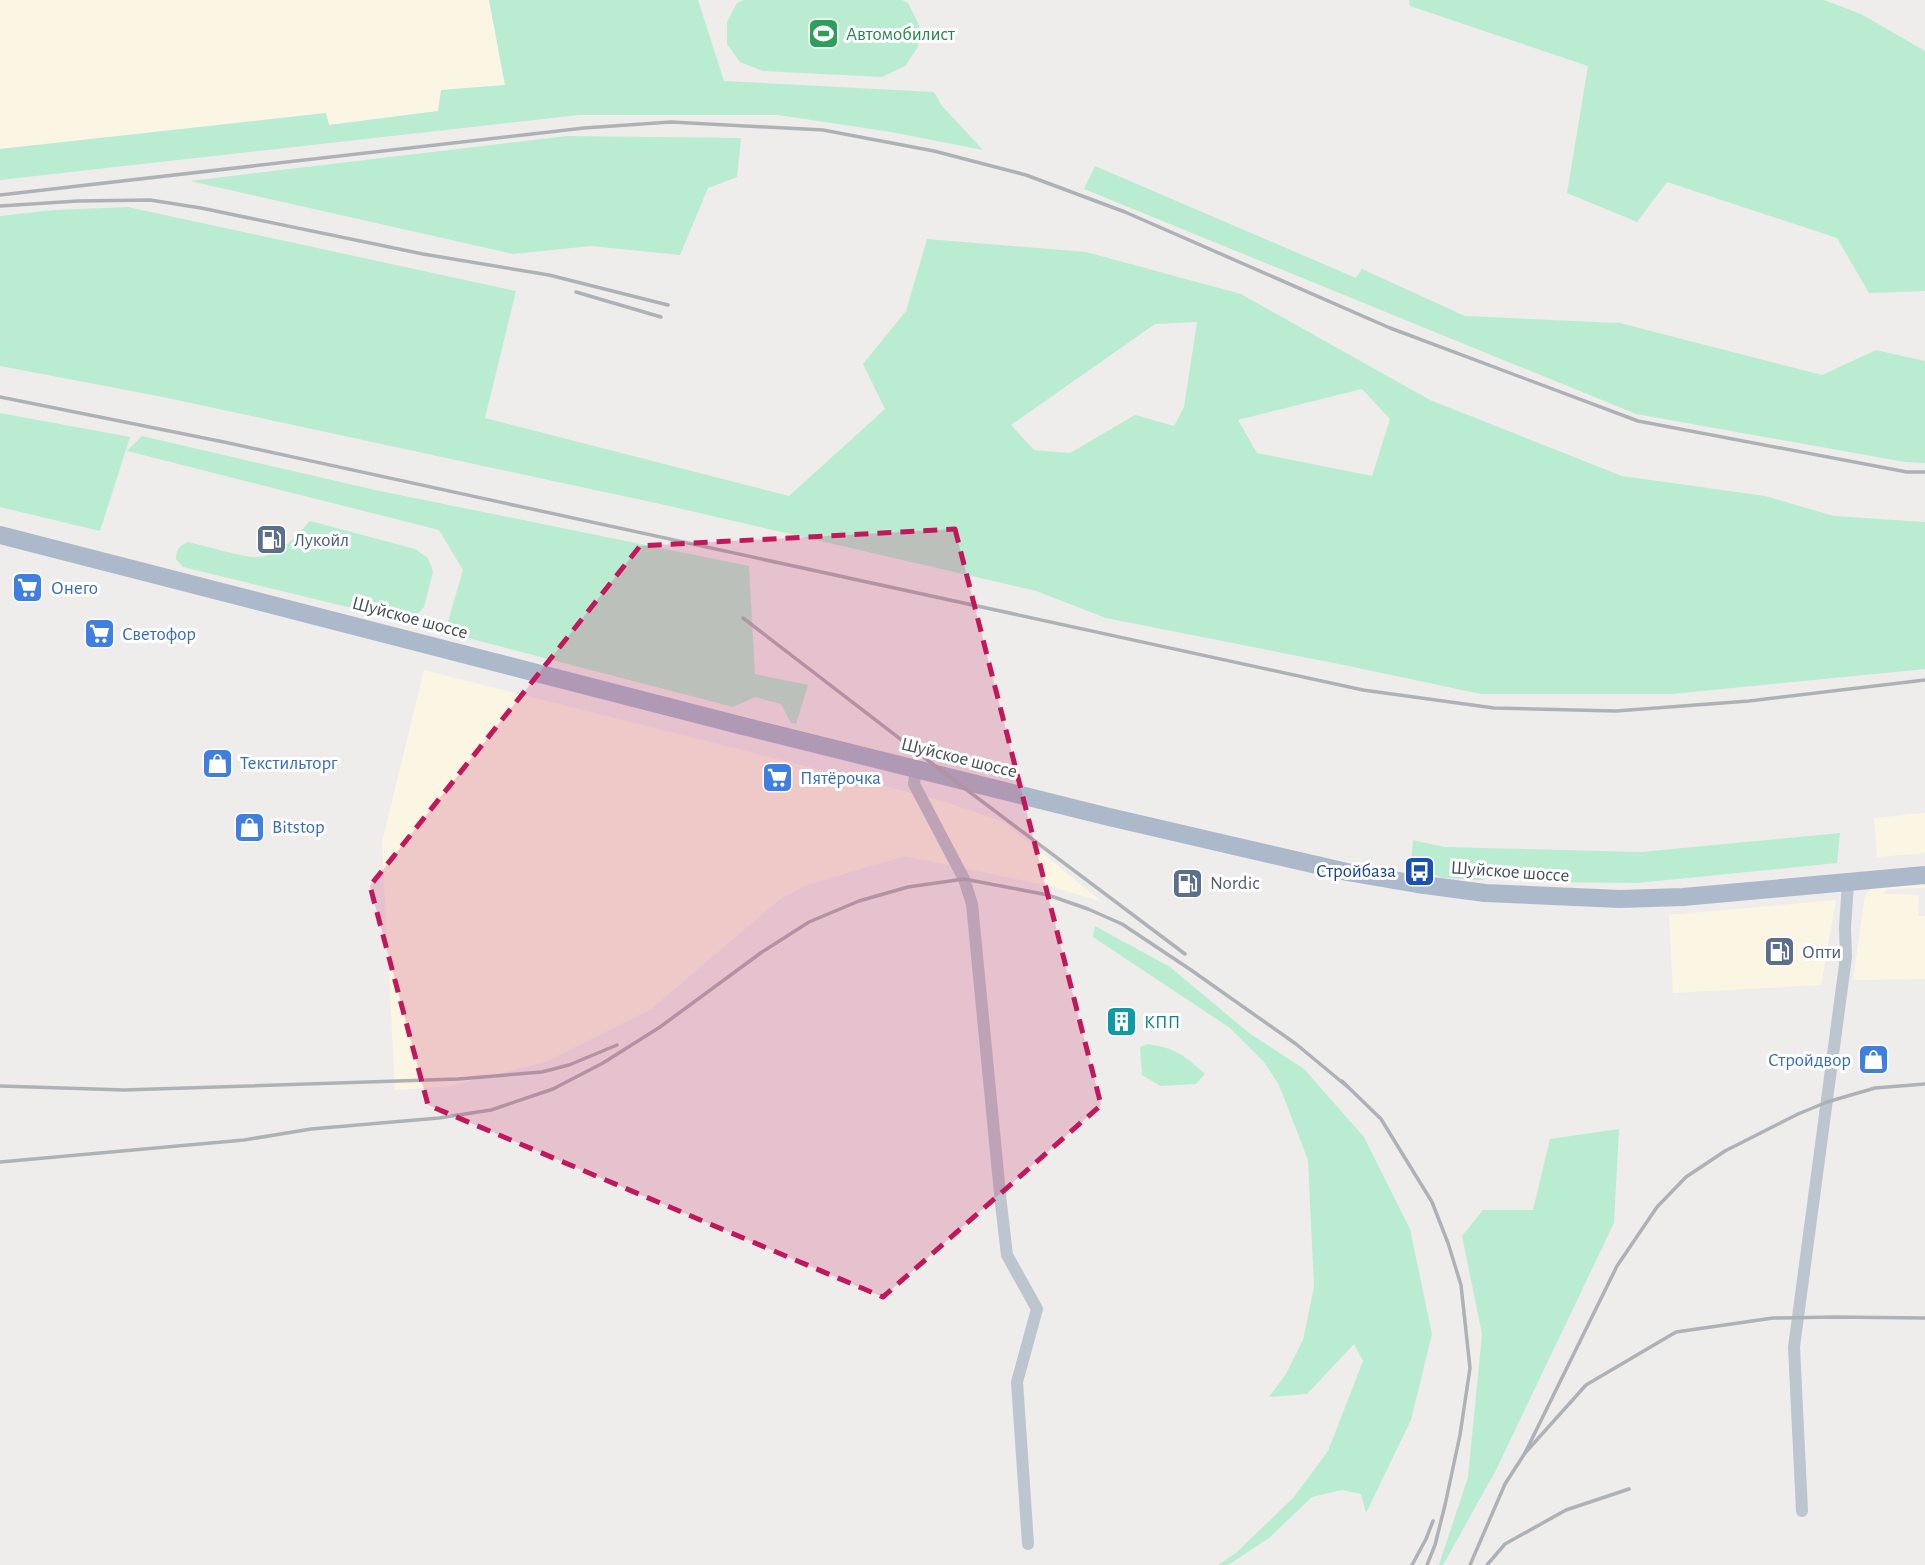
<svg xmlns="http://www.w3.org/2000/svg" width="1925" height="1565" font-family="'Alegreya Sans',sans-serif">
  <rect width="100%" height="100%" fill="#efecec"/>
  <g fill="#fbf6e4">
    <polygon points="0,0 489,0 505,85 442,90 438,111 329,125 326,113 0,149"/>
    <polygon points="424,670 939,800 1004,822 1102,902 1054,887 905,856 807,885 780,899 651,1009 545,1062 451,1086 395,1090 382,842"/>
    <polygon points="1925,813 1925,853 1877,857 1874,818"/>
    <polygon points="1925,885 1925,888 1888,889 1883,894 1919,895 1918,916 1925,916 1925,979 1853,980 1865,895 1872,888"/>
    <polygon points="1836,900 1821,985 1673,993 1669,915"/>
  </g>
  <g fill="#baecd2" fill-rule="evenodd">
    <polygon points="489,0 698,0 724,81 934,92 942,106 983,150 891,132 778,115 579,115 0,180 0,149 326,113 329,125 438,111 441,90 505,85"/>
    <polygon points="743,0 902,0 908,3 919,25 918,47 905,66 882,77 763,71 740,62 727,44 727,22 737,3"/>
    <polygon points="1409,0 1824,0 1861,14 1925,51 1925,291 1869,293 1837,238 1667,182 1637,222 1567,193 1588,66 1410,6"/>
    <polygon points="567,136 741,138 737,177 708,188 680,255 591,246 513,254 190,181"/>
    <polygon points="1095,166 1356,278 1362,269 1465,316 1620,323 1822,375 1876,350 1925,361 1925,463 1905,462 1636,414 1084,189"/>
    <path d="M128 207 516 291 485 418 789 496 885 409 863 364 906 311 927 239 1086 252 1241 294 1430 400 1622 476 1765 496 1834 516 1925 522V669L1672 694H1481L1344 665 1106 618 1036 591 665 505 163 397 0 366V216L54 210ZM1197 322 1184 407 1174 426 1135 415 1070 453 1034 450 1011 425 1155 324ZM1362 389 1390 419 1372 476 1257 453 1238 420Z"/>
    <polygon points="0,413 130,437 100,531 0,507"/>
    <polygon points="142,436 375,490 749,566 755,674 808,685 796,724 791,723 781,704 755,697 733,707 445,632 463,570 439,530 127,451"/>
    <path d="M310 521 415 549 428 558 433 572 424 607 416 615 405 621 183 567 176 559C176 550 179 546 188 542 202 545 248 559 260 557 281 554 296 536 310 521Z"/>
    <polygon points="1840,833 1837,863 1637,883 1538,882 1512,865 1483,880 1442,878 1411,864 1413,840 1444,847 1641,852"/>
    <polygon points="1095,926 1170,967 1249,1033 1304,1069 1364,1137 1410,1229 1432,1334 1411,1420 1366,1513 1361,1494 1342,1490 1312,1497 1269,1538 1228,1565 1218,1565 1236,1553 1294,1497 1328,1451 1363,1361 1354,1344 1307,1394 1269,1397 1286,1374 1303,1340 1314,1287 1308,1160 1279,1085 1264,1062 1230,1028 1093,937"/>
    <path d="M1148 1044C1175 1048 1185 1056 1205 1074L1196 1084 1160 1086 1142 1075 1140 1047Z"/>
    <polygon points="1619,1129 1614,1223 1495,1472 1443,1565 1439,1565 1468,1477 1482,1334 1462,1236 1483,1210 1533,1210 1550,1139"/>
  </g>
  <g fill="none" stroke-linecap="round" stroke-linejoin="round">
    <g stroke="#bdc5ce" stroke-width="12">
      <polyline points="916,769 914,784 964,879 972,904 1001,1204 1007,1255 1037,1309 1017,1382 1028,1544"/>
      <polyline points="1802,1511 1794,1347 1846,957 1845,927 1848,883"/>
    </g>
    <polyline stroke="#acb9cb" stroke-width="18" points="0,535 739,725 1105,816 1347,872 1417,884 1485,893 1620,899 1683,897 1925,875"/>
    <g stroke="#aeb1b6" stroke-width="3.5">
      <polyline points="0,195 584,128 671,122 823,130 934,151 1026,175 1125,212 1390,328 1638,421 1907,472 1925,472"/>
      <polyline points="0,206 78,201 150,200 201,208 423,254 549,275 668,305"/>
      <polyline points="576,292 661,317"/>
      <polyline points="0,397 224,442 1363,690 1494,708 1616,711 1749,701 1925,680"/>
      <polyline points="743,618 951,778 1185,954"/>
      <polyline points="1342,1081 1381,1119 1432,1202 1448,1243 1461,1285 1470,1368 1460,1435 1445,1505 1435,1545 1427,1565"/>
      <polyline points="0,1086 124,1090 458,1079 542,1072 569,1065 617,1045"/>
      <polyline points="0,1162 244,1140 311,1129 439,1118 491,1110 553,1089 603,1063 660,1027 762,952 809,922 859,901 908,887 964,879 1048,895 1088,909 1122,924 1191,970 1296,1044 1349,1088"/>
      <polyline points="1525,1453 1617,1266 1657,1207 1686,1177 1725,1151 1798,1114 1827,1102 1875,1088 1925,1084"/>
      <polyline points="1412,1565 1426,1539 1433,1521"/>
      <polyline points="1470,1565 1505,1484 1525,1453 1586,1385 1676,1332 1773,1318 1834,1317 1925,1318"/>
      <polyline points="1487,1565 1505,1544 1566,1510 1629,1489"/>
    </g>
  </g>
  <path fill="#c2185b" fill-opacity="0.2" stroke="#c2185b" stroke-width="5" stroke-dasharray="14 9" stroke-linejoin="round" d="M955 529 1101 1105 883 1297 428 1105 370 886 640 546Z"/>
  <defs>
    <symbol id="stadium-square" viewBox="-11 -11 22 22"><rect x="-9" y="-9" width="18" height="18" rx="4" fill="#2e9e5b" stroke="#fff"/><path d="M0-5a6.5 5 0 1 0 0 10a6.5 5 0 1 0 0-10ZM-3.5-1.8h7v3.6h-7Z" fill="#fff"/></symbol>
    <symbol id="fuel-square" viewBox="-11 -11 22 22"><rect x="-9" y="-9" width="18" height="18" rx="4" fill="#5c6f8a" stroke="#fff"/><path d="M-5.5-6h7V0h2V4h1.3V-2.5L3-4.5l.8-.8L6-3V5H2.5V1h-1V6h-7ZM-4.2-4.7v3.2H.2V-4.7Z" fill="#fff"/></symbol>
    <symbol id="supermarket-square" viewBox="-11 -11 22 22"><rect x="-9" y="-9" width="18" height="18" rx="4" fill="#3f7fe0" stroke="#fff"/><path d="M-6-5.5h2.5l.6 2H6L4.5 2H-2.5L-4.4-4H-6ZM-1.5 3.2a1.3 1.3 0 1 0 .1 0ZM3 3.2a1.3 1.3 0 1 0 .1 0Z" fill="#fff"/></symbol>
    <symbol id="shop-square" viewBox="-11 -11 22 22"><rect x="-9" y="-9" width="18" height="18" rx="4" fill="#3f7fe0" stroke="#fff"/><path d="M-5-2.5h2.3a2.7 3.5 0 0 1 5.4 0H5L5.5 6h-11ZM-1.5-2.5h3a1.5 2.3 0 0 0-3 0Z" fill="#fff"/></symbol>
    <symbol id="bus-square" viewBox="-11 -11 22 22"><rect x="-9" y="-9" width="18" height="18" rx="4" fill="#1a4fb4" stroke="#fff"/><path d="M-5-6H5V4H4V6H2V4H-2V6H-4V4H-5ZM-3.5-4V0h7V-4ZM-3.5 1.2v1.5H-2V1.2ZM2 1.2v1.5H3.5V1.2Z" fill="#fff"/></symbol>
    <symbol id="building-square" viewBox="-11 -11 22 22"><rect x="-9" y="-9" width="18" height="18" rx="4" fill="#0f9aa8" stroke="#fff"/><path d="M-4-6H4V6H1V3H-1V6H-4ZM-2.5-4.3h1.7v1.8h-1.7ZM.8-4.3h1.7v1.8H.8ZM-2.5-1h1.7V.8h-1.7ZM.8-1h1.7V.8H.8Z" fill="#fff"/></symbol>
  </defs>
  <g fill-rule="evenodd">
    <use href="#stadium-square" x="806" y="16" width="35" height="35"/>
    <use href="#fuel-square" x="254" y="522" width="35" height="35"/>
    <use href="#supermarket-square" x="10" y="570" width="35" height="35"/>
    <use href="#supermarket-square" x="82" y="616" width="35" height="35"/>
    <use href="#shop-square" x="200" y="746" width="35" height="35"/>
    <use href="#supermarket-square" x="760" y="760" width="35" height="35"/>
    <use href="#shop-square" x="232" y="810" width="35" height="35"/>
    <use href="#bus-square" x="1402" y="854" width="35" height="35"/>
    <use href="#fuel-square" x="1170" y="866" width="35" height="35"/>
    <use href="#fuel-square" x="1762" y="934" width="35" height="35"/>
    <use href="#building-square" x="1104" y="1004" width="35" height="35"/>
    <use href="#shop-square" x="1856" y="1042" width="35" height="35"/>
  </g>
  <g text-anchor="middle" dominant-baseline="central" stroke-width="6" stroke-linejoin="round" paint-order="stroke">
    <g font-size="19" fill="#27864d" stroke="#fff" text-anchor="start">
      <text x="846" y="34">Автомобилист</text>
    </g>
    <g font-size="19" fill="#4e5e75" stroke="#fff" text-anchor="start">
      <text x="294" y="540">Лукойл</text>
      <text x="1210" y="883">Nordic</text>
      <text x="1802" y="952">Опти</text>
    </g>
    <g font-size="19" fill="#366cbe" stroke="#fff" text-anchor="start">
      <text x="51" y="588">Онего</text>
      <text x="122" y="634">Светофор</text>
      <text x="240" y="763">Текстильторг</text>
      <text x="800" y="778">Пятёрочка</text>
      <text x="272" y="827">Bitstop</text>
      <text x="1851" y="1060" text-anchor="end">Стройдвор</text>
    </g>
    <g font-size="19" fill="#454e59" stroke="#fff">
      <text transform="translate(410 618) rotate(15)">Шуйское шоссе</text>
      <text transform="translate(959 758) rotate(14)">Шуйское шоссе</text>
      <text transform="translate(1510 872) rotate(4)">Шуйское шоссе</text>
    </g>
    <g font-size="19" fill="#164399" stroke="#fff" text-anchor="end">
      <text x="1396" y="871">Стройбаза</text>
    </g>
    <g font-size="19" fill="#0d838f" stroke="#fff" text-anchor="start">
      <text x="1144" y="1022">КПП</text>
    </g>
  </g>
</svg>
